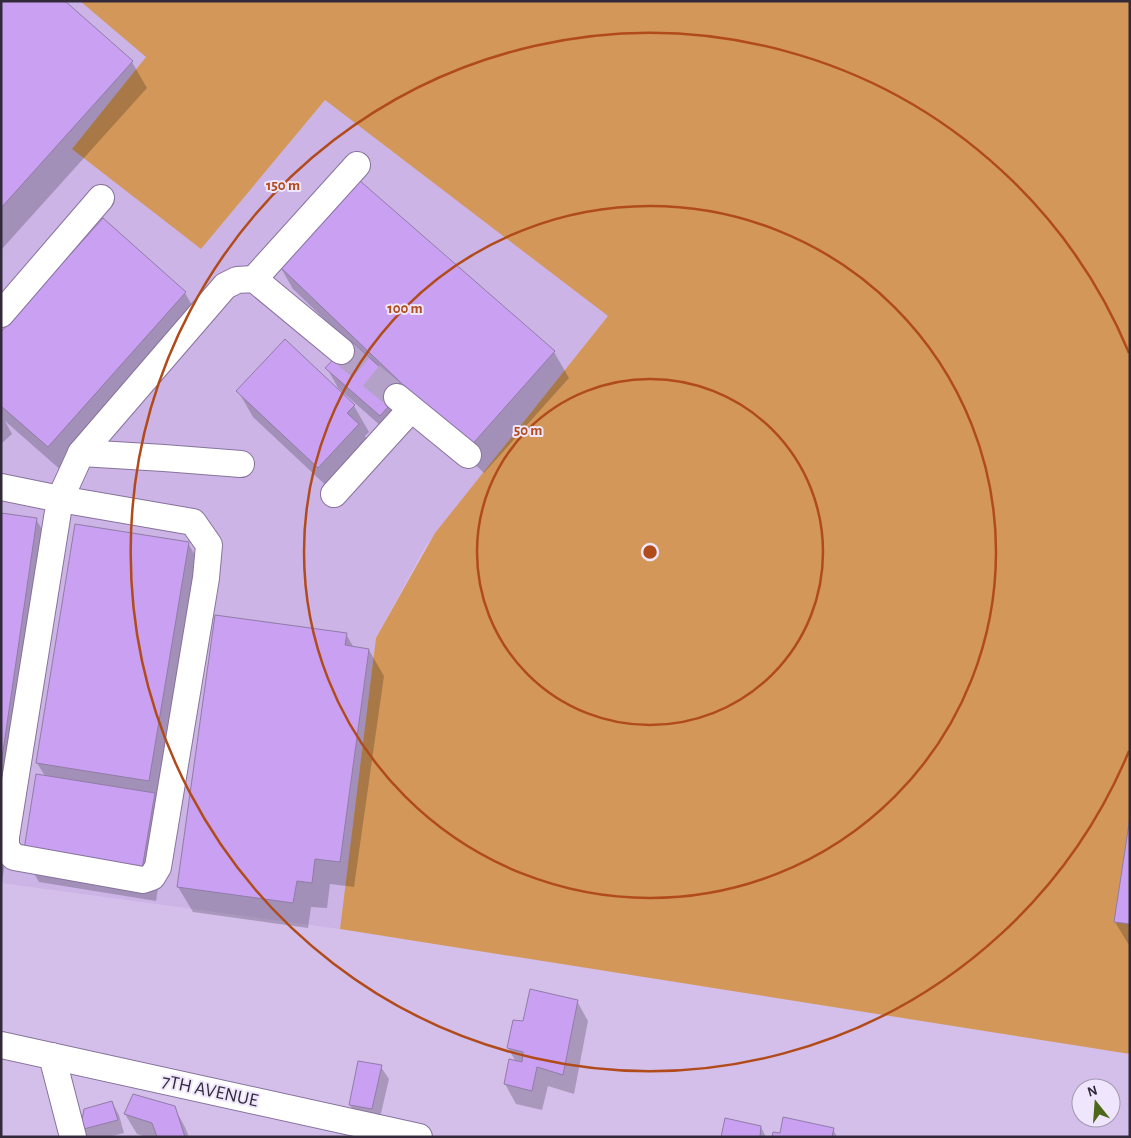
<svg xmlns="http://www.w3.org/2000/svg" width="1131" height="1138" font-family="'Alegreya Sans',sans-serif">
  <rect width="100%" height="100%" fill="#d4bfeb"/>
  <polygon fill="#ccb4e6" points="1,1 80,1 146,56 201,249 325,100 609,316 425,547 376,638 340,929 1,883"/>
  <polygon fill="#d39859" points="80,1 1130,1 1130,1054 340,929 376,638 435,533 608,316 325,100 201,249 72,149 146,57"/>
  <g fill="#0003">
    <polygon points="1,1 132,62 147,88 1,250"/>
    <polygon points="359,182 554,352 569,378 484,473 411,403 391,435 338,388 327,368 350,344 293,289 278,263"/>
    <polygon points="103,220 185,293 200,319 63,472 5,421 12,434 1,444 1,333"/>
    <polygon points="238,391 354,406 369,432 365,436 373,451 334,493 253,417"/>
    <polygon points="1,514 36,519 51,545 1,890"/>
    <polygon points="188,543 203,569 169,820 156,901 39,882 24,856 45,776 37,763"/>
    <polygon points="346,634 354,648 369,650 384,676 354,887 330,884 327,908 311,907 308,928 193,912 178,887"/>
    <polygon points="1130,825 1130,947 1115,922"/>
    <polygon points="577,1001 588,1021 574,1094 548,1086 542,1110 516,1104 505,1084 516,1062 508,1048 524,1023"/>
    <polygon points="381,1067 389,1079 379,1122 358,1118 350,1105"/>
    <polygon points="112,1102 119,1115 124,1133 109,1137 86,1137 82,1129"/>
    <polygon points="174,1107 185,1127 189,1137 146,1137 137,1134 125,1114"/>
    <polygon points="761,1127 766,1137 723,1137"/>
    <polygon points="833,1129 837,1137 773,1137 780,1135"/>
  </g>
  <g fill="#c9a0f2" stroke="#907ca5">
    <polygon points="1,1 65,1 133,61 1,208"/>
    <polygon points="359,180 555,351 469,448 276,263"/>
    <polygon points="103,218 186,292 48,447 1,406 1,332"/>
    <polygon points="285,339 355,405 347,413 359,424 318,468 236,391"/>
    <polygon points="351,341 404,389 380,416 325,368"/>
    <polygon points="1,513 37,518 1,765"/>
    <polygon points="75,524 189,542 149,781 36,763"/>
    <polygon points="215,615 347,633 345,645 369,649 340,862 315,859 312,883 297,881 293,903 177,887"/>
    <polygon points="36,774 155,793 141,875 23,856"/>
    <polygon points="1130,817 1130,924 1114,922"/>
    <polygon points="530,989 578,1000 563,1075 537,1067 532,1091 504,1084 509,1059 522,1062 523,1052 507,1048 513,1020 523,1021"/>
    <polygon points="358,1061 382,1065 372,1109 349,1105"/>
    <polygon points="133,1094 175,1106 185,1137 157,1137 152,1123 124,1114"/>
    <polygon points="112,1101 118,1120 80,1130 84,1109"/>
    <polygon points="783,1117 834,1128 832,1137 772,1137 773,1132 780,1133"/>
    <polygon points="725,1118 761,1126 760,1137 721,1137"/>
  </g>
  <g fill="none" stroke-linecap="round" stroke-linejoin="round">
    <polyline stroke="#b4a1c8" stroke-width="26" stroke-dasharray="26 13" stroke-linecap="butt" points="341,351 397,397"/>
    <defs>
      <g id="minor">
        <polyline points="254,279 357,165"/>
        <polyline points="1,314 101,198"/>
        <polyline points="397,397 468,455"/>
        <polyline points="81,453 164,458 241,464"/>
        <polyline points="1,487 60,499 193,522 209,545 206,578 158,867 152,877 143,880 14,857 6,848 6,837 60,499 81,453 225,286 237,280 254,279 341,351"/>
        <polyline points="334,494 411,409"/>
        <polyline points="1,1045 419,1137"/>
        <polyline points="52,1056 73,1137"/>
      </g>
    </defs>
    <use href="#minor" stroke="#87739c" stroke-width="28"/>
    <use href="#minor" stroke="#fff" stroke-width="26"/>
  </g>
  <g fill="none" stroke="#b14b1a" stroke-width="2.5">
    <circle cx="650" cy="552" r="173"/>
    <circle cx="650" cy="552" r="346"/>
    <path d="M1129 751A519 519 0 1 1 1129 353"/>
  </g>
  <g text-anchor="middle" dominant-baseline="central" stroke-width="4" stroke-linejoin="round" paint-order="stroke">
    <g font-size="19" fill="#322a3b" stroke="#efe5fc">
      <text transform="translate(210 1091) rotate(12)">7TH AVENUE</text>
    </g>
  </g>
  <circle cx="650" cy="552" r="8" fill="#b14b1a" stroke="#efe5fc" stroke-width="2.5"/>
  <g font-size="15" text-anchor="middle" font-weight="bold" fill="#b14b1a" stroke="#efe5fc" stroke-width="4" stroke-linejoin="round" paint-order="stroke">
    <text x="283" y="190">150 m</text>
    <text x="405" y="313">100 m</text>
    <text x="528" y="435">50 m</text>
  </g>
  <rect width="1131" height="1138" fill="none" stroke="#322a3b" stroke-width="5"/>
  <g transform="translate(1096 1103) rotate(343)"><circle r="24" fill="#efe5fc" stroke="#a39aaf"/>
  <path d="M0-4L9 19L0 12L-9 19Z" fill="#4c6718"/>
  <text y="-8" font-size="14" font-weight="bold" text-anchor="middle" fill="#322a3b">N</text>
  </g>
</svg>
